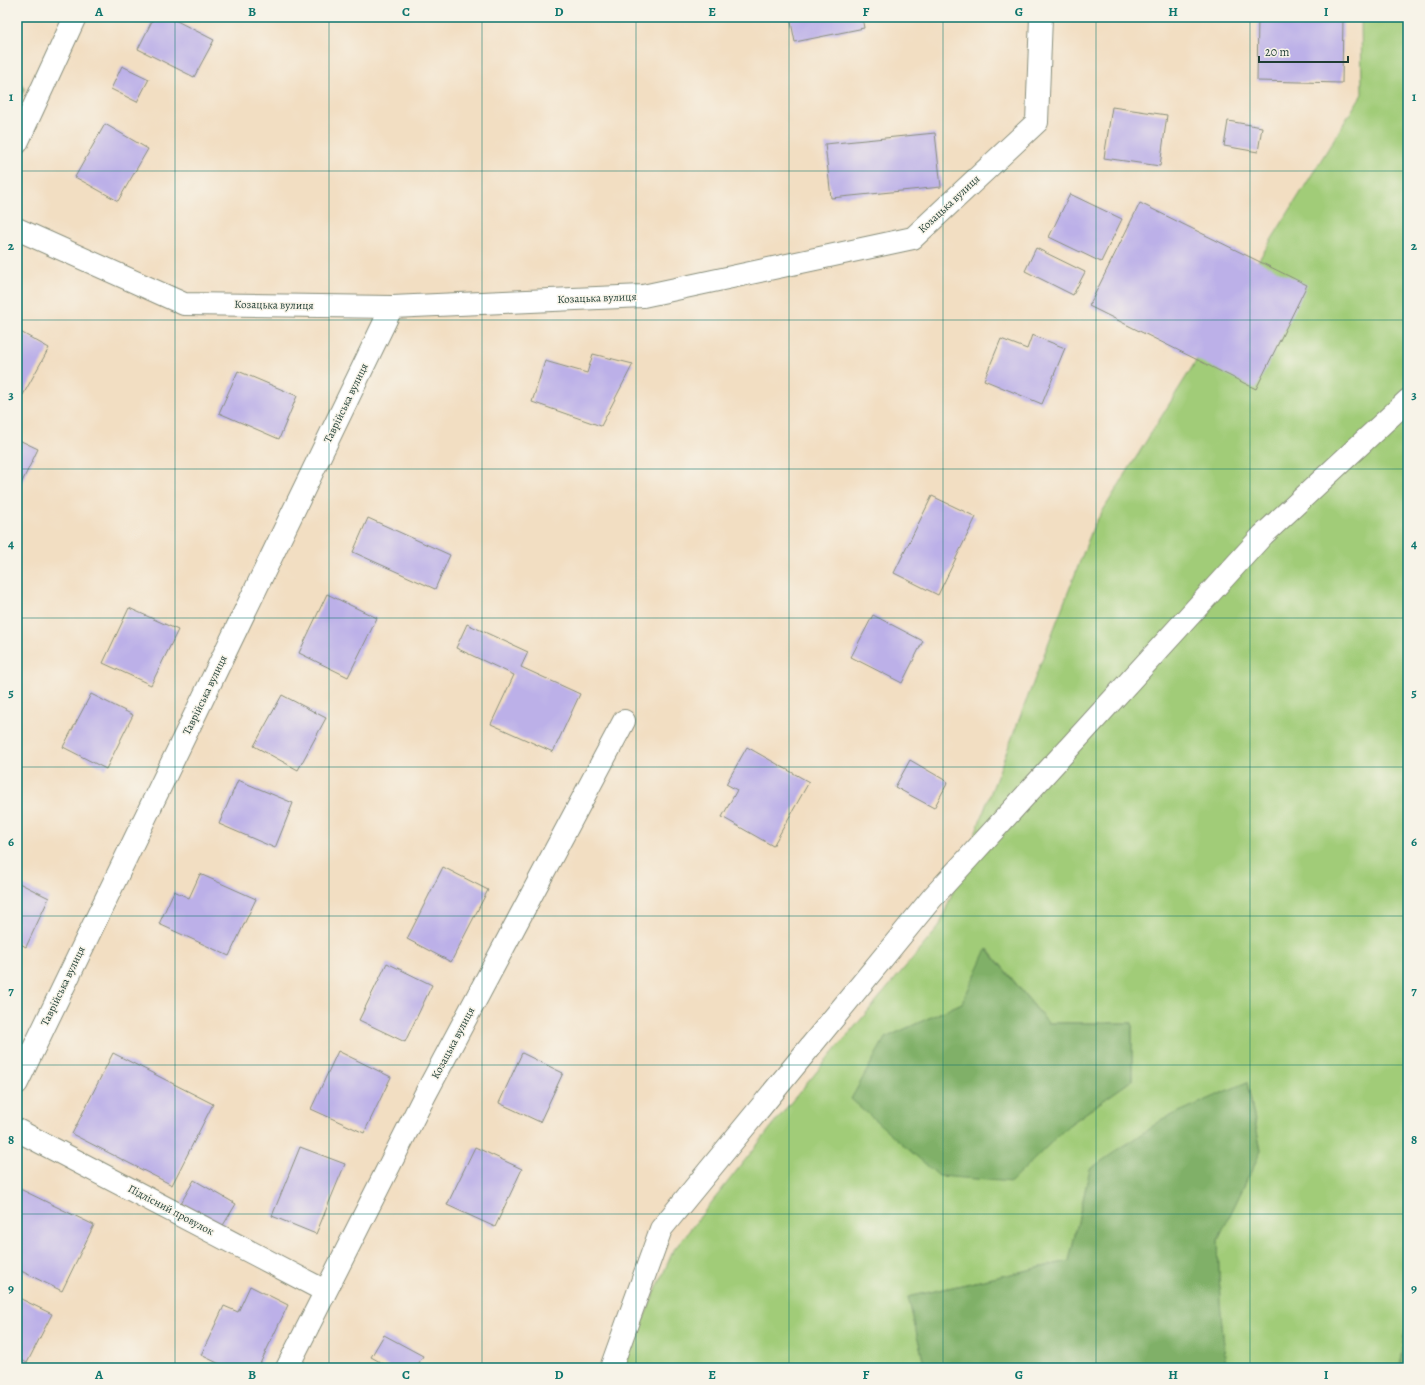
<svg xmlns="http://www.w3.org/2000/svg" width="1425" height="1385" font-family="Alegreya,serif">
  <rect width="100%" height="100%" fill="#f7f3e8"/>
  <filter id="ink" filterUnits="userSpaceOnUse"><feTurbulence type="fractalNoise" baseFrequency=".025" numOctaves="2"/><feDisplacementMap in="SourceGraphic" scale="8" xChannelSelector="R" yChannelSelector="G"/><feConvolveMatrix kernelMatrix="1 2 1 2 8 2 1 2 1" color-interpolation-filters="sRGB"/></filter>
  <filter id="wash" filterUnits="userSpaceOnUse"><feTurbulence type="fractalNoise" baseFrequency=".012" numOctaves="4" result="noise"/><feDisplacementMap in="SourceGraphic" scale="16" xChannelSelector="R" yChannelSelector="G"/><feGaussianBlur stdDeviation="0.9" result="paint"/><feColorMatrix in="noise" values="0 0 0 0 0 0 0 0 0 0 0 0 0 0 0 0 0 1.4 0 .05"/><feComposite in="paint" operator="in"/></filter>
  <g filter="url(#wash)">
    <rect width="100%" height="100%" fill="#f2dec2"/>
    <path fill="#a1cc78" stroke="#608456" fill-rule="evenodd" d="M1361 17H1408V1319L1400 1368H1226L1220 1303 1218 1240 1261 1150 1247 1082 1090 1169 1069 1261 908 1297 925 1368H622L673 1251 792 1101 939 927 1094 525 1362 94ZM988 949 1048 1023H1132V1080L1069 1125 885 1038 962 1003Z"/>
    <g fill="#80b068" stroke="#50764e">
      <polygon points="17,81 25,88 17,105"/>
      <polygon points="987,949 1048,1023 1132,1023 1132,1080 1069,1125 1011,1182 939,1176 851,1099 885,1038 962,1003"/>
      <polygon points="1247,1082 1261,1151 1218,1240 1220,1303 1226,1368 925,1368 908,1297 1069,1261 1090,1169 1163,1119"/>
      <polygon points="1408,1319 1408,1368 1400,1368"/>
    </g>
    <g id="blocks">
      <g fill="#bcb0e8">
        <polygon points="154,17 169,17 214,40 194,77 138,49"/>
        <polygon points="790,17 862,17 864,28 795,42"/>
        <polygon points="1258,17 1343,17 1342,83 1257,81"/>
        <polygon points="122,66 149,79 137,102 111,89"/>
        <polygon points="1112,107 1167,115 1160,166 1104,158"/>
        <polygon points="1228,121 1262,127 1258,152 1224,146"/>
        <polygon points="105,124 148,149 118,201 75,177"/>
        <polygon points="935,133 941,187 831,198 825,144"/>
        <polygon points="1070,194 1122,219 1101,262 1049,237"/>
        <polygon points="1140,203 1307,285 1256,389 1089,306"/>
        <polygon points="1036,248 1085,272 1073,295 1025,271"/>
        <polygon points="17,330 49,348 23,395 17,392"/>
        <polygon points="1032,335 1065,348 1042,404 984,380 1001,339 1027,349"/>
        <polygon points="593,354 633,364 601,426 532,402 545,361 587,373"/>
        <polygon points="238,371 297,396 279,439 219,413"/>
        <polygon points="17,439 38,449 20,486 17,484"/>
        <polygon points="932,496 976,517 938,595 894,573"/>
        <polygon points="368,518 450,555 435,589 353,552"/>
        <polygon points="327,594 377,618 348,677 299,653"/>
        <polygon points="129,608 178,630 151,685 103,663"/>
        <polygon points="873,615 923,641 902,683 851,657"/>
        <polygon points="467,624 528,652 521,667 580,694 553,752 491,724 514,675 456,648"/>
        <polygon points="91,694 133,715 106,769 63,747"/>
        <polygon points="282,695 326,718 298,770 254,746"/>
        <polygon points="747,747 809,782 773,846 722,817 737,790 726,784"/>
        <polygon points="910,760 948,782 934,808 895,787"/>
        <polygon points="238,780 293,803 275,848 219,824"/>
        <polygon points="443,867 488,890 451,962 407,939"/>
        <polygon points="200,874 256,899 229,956 159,924 174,891 189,898"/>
        <polygon points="17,882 49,898 26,947 17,942"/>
        <polygon points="387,963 432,985 405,1042 359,1020"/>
        <polygon points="338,1051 391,1077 364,1133 311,1109"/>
        <polygon points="113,1053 213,1104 172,1185 72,1134"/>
        <polygon points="522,1053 563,1073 540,1122 499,1103"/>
        <polygon points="300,1147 345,1164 316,1234 272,1216"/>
        <polygon points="475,1147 522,1169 495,1227 447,1205"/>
        <polygon points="194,1180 236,1204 222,1227 181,1203"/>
        <polygon points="18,1188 94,1225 62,1291 17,1269"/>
        <polygon points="250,1286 288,1305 258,1368 228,1368 201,1355 224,1306 238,1312"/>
        <polygon points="17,1297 52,1314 27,1363 17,1358"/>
        <polygon points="384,1335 423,1356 416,1368 391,1368 371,1357"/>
      </g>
    </g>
  </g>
  <g filter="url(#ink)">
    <use href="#blocks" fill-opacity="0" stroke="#888e7b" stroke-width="1"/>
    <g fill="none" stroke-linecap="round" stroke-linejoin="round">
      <defs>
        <g id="street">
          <polyline points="17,143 75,17"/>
          <polyline points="17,229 184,304 392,307 643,296 913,238 1037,122 1041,17"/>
          <polyline points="17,1083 392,307"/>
          <polyline points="17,1130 325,1291"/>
          <polyline points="287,1368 425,1095 624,721"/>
          <polyline points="611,1368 661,1229 932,898 1263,535 1408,400"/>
        </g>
      </defs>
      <use href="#street" stroke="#888e7b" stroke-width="24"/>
      <use href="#street" stroke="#fff" stroke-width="22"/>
    </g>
  </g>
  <path fill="none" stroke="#0f766e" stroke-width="1" stroke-opacity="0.55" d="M175 17V1368M329 17V1368M482 17V1368M636 17V1368M789 17V1368M943 17V1368M1096 17V1368M1250 17V1368M17 171H1408M17 320H1408M17 469H1408M17 618H1408M17 767H1408M17 916H1408M17 1065H1408M17 1214H1408"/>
  <g text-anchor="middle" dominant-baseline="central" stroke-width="3" stroke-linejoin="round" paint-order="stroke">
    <g font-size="11" fill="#1f3d34" stroke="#f7f3e8">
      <text transform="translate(949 204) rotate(-43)">Козацька вулиця</text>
      <text transform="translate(597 298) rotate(-2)">Козацька вулиця</text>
      <text transform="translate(274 305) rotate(1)">Козацька вулиця</text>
      <text transform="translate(346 403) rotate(-64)">Таврійська вулиця</text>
      <text transform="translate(205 695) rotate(-64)">Таврійська вулиця</text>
      <text transform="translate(63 986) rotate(-64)">Таврійська вулиця</text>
      <text transform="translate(453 1043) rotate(-62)">Козацька вулиця</text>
      <text transform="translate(171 1210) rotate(28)">Підлісний провулок</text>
    </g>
  </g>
  <rect width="1425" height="1385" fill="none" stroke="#f7f3e8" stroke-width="44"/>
  <path d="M1259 56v6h89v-6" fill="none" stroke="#1f3d34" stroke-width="2"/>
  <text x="1265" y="56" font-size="12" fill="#1f3d34" stroke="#f7f3e8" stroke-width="3" paint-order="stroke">20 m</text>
  <rect x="22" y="22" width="1381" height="1341" fill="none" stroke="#0f766e" stroke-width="1.5"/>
  <g font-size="13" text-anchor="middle" font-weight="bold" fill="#0f766e">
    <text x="99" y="16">A</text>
    <text x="252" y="16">B</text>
    <text x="406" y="16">C</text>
    <text x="559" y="16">D</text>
    <text x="712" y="16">E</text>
    <text x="866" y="16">F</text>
    <text x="1019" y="16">G</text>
    <text x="1173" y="16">H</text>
    <text x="1326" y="16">I</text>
    <text x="11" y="101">1</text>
    <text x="1414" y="101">1</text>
    <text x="11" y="250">2</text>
    <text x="1414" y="250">2</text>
    <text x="11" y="399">3</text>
    <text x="1414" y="399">3</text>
    <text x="11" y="548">4</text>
    <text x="1414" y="548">4</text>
    <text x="11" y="697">5</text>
    <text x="1414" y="697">5</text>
    <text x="11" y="846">6</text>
    <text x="1414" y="846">6</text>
    <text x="11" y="995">7</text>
    <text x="1414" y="995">7</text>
    <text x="11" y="1144">8</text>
    <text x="1414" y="1144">8</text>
    <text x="11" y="1293">9</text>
    <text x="1414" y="1293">9</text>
    <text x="99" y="1379">A</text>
    <text x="252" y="1379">B</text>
    <text x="406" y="1379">C</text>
    <text x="559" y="1379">D</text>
    <text x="712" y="1379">E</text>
    <text x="866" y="1379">F</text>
    <text x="1019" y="1379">G</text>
    <text x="1173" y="1379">H</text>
    <text x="1326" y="1379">I</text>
  </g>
</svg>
